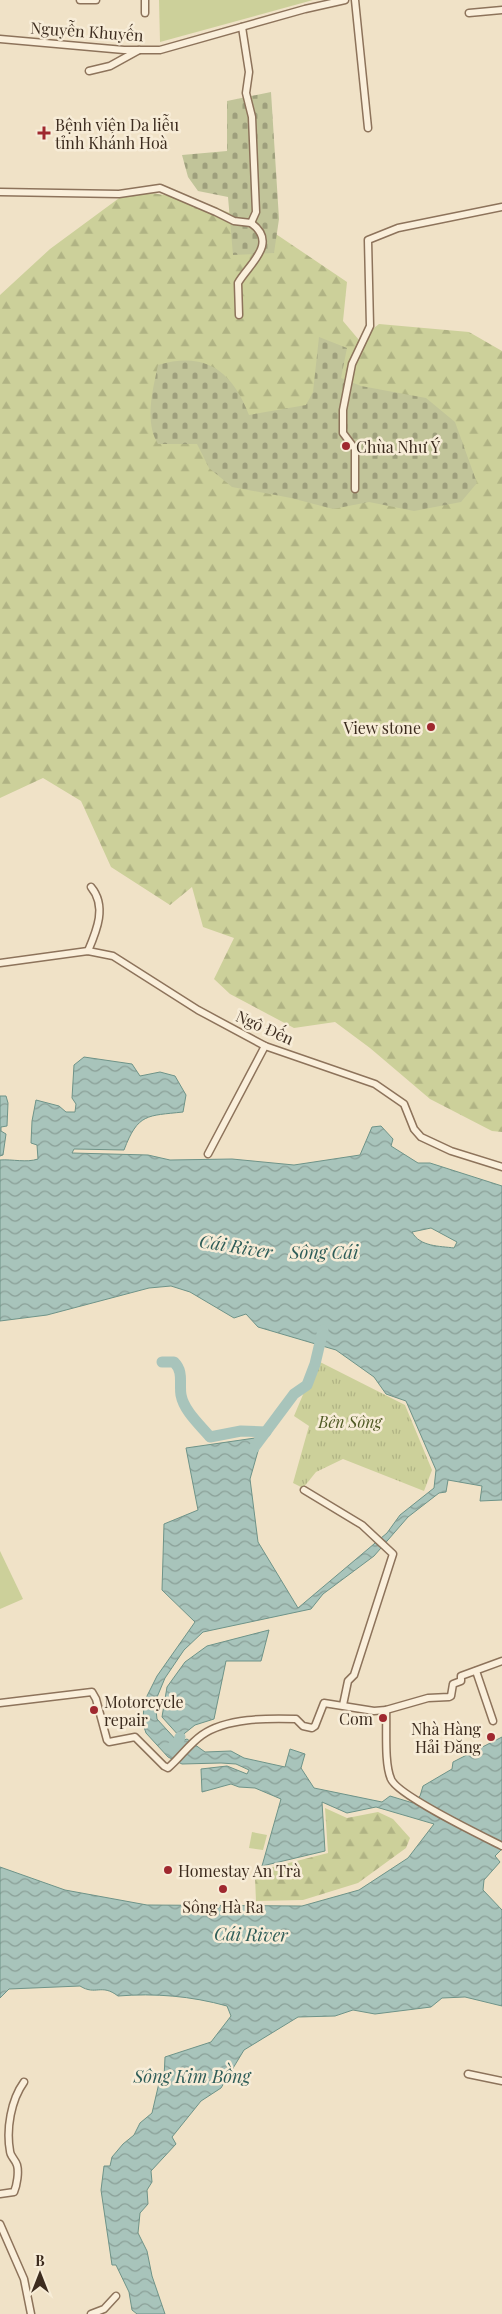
<svg xmlns="http://www.w3.org/2000/svg" width="502" height="2314" font-family="'Playfair Display',serif">
  <defs>
    <pattern id="forest-firs" width="22" height="20" patternUnits="userSpaceOnUse" patternTransform="scale(1.25)"><rect width="22" height="20" fill="#ccd09a"/><path d="M5 1l3.5 6h-7zM16 11l3.5 6h-7z" fill="#b0b384"/></pattern>
    <pattern id="cemetery-stones" width="16" height="16" patternUnits="userSpaceOnUse" patternTransform="scale(1.25)"><rect width="16" height="16" fill="#c1c499"/><path d="M2 7V4a2 2 0 0 1 4 0v3zM10 15v-3a2 2 0 0 1 4 0v3z" fill="#9e9f7c"/></pattern>
    <pattern id="park-tufts" width="24" height="20" patternUnits="userSpaceOnUse" patternTransform="scale(1.25)"><rect width="24" height="20" fill="#ccd09a"/><path d="M3 7l-1-3M5 7V3M7 7l1-3M15 17l-1-3M17 17v-4M19 17l1-3" fill="none" stroke="#b0b384"/></pattern>
    <pattern id="water-waves" width="16" height="10" patternUnits="userSpaceOnUse" patternTransform="scale(1.25)"><rect width="16" height="10" fill="#a8c4bb"/><path d="M0 5q4-4 8 0t8 0" fill="none" stroke="#8a9f97"/></pattern>
  </defs>
  <rect width="100%" height="100%" fill="#f0e2c7"/>
  <g fill="#ccd09a">
    <polygon points="159,0 313,0 160,42"/>
    <polygon points="0,1551 23,1599 0,1609"/>
    <polygon points="252,1832 267,1835 263,1850 249,1848"/>
  </g>
  <g fill="url(#forest-firs)">
    <polygon points="134,190 200,201 267,228 347,282 343,321 359,340 379,324 469,332 502,351 502,1132 492,1131 430,1099 370,1048 335,1022 294,1028 230,994 214,979 234,938 203,927 192,887 170,905 111,867 81,801 43,778 0,798 0,295 50,249 126,193"/>
    <polygon points="325,1808 347,1818 378,1812 393,1819 410,1838 406,1848 358,1883 303,1900 256,1901 255,1878 269,1878 269,1868 328,1853"/>
  </g>
  <g fill="url(#cemetery-stones)">
    <polygon points="271,92 279,219 274,253 233,255 228,197 198,191 188,177 182,155 227,151 227,101"/>
    <path d="M319 337 347 348 341 378 361 386 426 398 455 422 477 483 461 502 414 511 369 502 333 509 291 498 232 487 209 468 197 444H158C144 422 153 389 158 365 206 351 232 371 249 415L306 405 313 392Z"/>
  </g>
  <polygon fill="url(#park-tufts)" points="320,1362 405,1405 432,1470 424,1491 343,1459 316,1472 303,1488 293,1483 309,1426 294,1416 307,1385"/>
  <g fill="url(#water-waves)" stroke="#6e9388" fill-rule="evenodd">
    <path d="M84 1057 132 1064 140 1076 160 1072 175 1076 186 1095 183 1112C147 1116 138 1113 124 1150L74 1149 72 1153 148 1155 170 1160 232 1159 294 1165 360 1155 372 1127 381 1126 393 1139 391 1146 418 1163H430L502 1186V1500L480 1501 482 1486 448 1480 446 1492 439 1493 408 1517 374 1556 323 1594 311 1609 203 1632 184 1650 165 1678 155 1702 157 1719 178 1742 187 1739 205 1752 231 1751 244 1758 285 1767 290 1749 305 1754 301 1768 314 1788 382 1802 390 1796 413 1803 420 1796 423 1786 452 1769 453 1762 502 1737V1849L495 1856 500 1862 484 1880 483 1890 502 1910V2006L465 1997 442 1998 431 2007 375 2014 353 2010 335 2016 298 2017 244 2050 221 2088 201 2101 172 2137 176 2144 151 2171 152 2182 147 2190 148 2204 140 2213 138 2233 147 2251 152 2276 165 2314H137L132 2310 129 2292 116 2265H112L101 2190 104 2166H110L112 2157 123 2144 134 2135 140 2123 152 2113 159 2083 164 2078 165 2057 211 2042 231 2016 227 2006C191 1996 155 1993 118 1996 101 1983 96 1996 80 1986L9 1989 0 1998V1867L65 1890 147 1905 302 1906 359 1890 408 1858 434 1824 376 1807 347 1813 322 1802 325 1851 262 1866 281 1799 255 1788 239 1787 231 1784 202 1792 201 1769 227 1766 247 1774 249 1770 236 1764 221 1763 182 1764 168 1757 146 1733 143 1724 144 1702 157 1676 195 1622 162 1590 164 1524 198 1510 186 1448 262 1437 250 1479 258 1542 298 1608 387 1533 400 1515 434 1488 436 1470 406 1401 386 1394 374 1377 336 1350 258 1327 246 1314 234 1318 190 1292 171 1286 149 1288 47 1315 0 1321V1160C13 1159 26 1163 38 1159L37 1145 31 1143 32 1121 36 1100 59 1106 66 1112H75L76 1104 72 1098 74 1065ZM431 1228 457 1242 454 1248C440 1246 420 1247 412 1232Z"/>
    <polygon points="0,1096 6,1096 8,1103 7,1126 1,1127 1,1131 6,1134 3,1155 0,1156"/>
    <polygon points="269,1630 261,1661 226,1661 214,1719 195,1725 180,1737 162,1717 167,1687 185,1662 207,1646"/>
  </g>
  <g fill="none" stroke-linecap="round" stroke-linejoin="round">
    <g stroke="#a8c4bb" stroke-width="11">
      <path d="M162 1362H174C184 1372 179 1383 181 1395 184 1411 200 1425 210 1437L241 1431 266 1432"/>
      <polyline points="253,1449 294,1394 307,1385 315,1364 323,1330"/>
      <polyline points="171,1748 178,1742 180,1737"/>
    </g>
    <defs>
      <g id="minor">
        <polyline points="80,0 96,0"/>
        <polyline points="355,0 368,128"/>
        <polyline points="145,13 145,0"/>
        <polyline points="469,13 502,10"/>
        <polyline points="0,39 124,50 160,50 305,9 345,0"/>
        <polyline points="89,71 110,66 139,50"/>
        <polyline points="0,192 119,194 160,188 216,212 234,221 251,223 256,212 252,117 246,93 249,72 242,27"/>
        <path d="M239 315 238 283C249 264 279 243 251 223"/>
        <polyline points="355,489 355,449 343,433 343,410 352,364 370,326 368,240 398,228 502,207"/>
        <path d="M88 951C97 930 107 906 91 887"/>
        <polyline points="0,963 88,951 113,956 198,1010 265,1046 375,1084 404,1104 414,1129 421,1137 451,1151 502,1167"/>
        <polyline points="208,1154 265,1046"/>
        <polyline points="304,1490 362,1525 393,1554 354,1675 348,1681 343,1705"/>
        <polyline points="476,1671 493,1721"/>
        <path d="M0 1703 92 1692 96 1699 107 1740 109 1742 135 1737 164 1766 168 1768C180 1758 189 1744 202 1735 226 1718 268 1718 296 1719L303 1726 312 1728 315 1726 324 1703 374 1711 386 1710 428 1698 449 1697 451 1696 453 1684 461 1681V1676L502 1661"/>
        <path d="M386 1710C387 1729 384 1763 391 1779 397 1795 482 1836 502 1846"/>
        <polyline points="468,2074 502,2081"/>
        <path d="M0 2194 14 2192C17 2185 19 2172 17 2165 15 2159 10 2156 10 2151 6 2129 11 2100 24 2082"/>
        <polyline points="0,2224 24,2279 31,2314"/>
        <polyline points="91,2314 104,2309 116,2296"/>
      </g>
    </defs>
    <use href="#minor" stroke="#8d735b" stroke-width="9"/>
    <use href="#minor" stroke="#faefdb" stroke-width="6"/>
  </g>
  <g fill="#9f282f" stroke="#f7ecd7" stroke-width="2">
    <path d="M41.5 125.5h5v5h5v5h-5v5h-5v-5h-5v-5h5z"/>
    <circle cx="346" cy="446" r="5"/>
    <circle cx="431" cy="727" r="5"/>
    <circle cx="94" cy="1710" r="5"/>
    <circle cx="383" cy="1718" r="5"/>
    <circle cx="491" cy="1737" r="5"/>
    <circle cx="168" cy="1870" r="5"/>
    <circle cx="223" cy="1889" r="5"/>
  </g>
  <g text-anchor="middle" dominant-baseline="central" stroke-width="5" stroke-linejoin="round" paint-order="stroke">
    <g font-size="16" fill="#3d2c1f" stroke="#f7ecd7">
      <text transform="translate(87 31) rotate(4)">Nguyễn Khuyến</text>
      <text transform="translate(265 1027) rotate(24)">Ngô Đến</text>
    </g>
    <g font-size="16" fill="#3d2c1f" stroke="#f7ecd7" text-anchor="start">
      <text x="55" y="124">Bệnh viện Da liễu<tspan x="55" dy="18">tỉnh Khánh Hoà</tspan></text>
      <text x="356" y="446">Chùa Như Ý</text>
      <text x="421" y="727" text-anchor="end">View stone</text>
      <text x="104" y="1701">Motorcycle<tspan x="104" dy="18">repair</tspan></text>
      <text x="373" y="1718" text-anchor="end">Com</text>
      <text x="481" y="1728" text-anchor="end">Nhà Hàng<tspan x="481" dy="18">Hải Đăng</tspan></text>
      <text x="178" y="1870">Homestay An Trà</text>
      <text x="223" y="1906" text-anchor="middle">Sông Hà Ra</text>
    </g>
    <g font-size="16" font-style="italic" fill="#505a25" stroke="#f7ecd7">
      <text x="350" y="1421">Bên Sông</text>
    </g>
    <g font-size="18" font-style="italic" fill="#2e5d58" stroke="#f7ecd7">
      <text transform="translate(236 1246) rotate(9)">Cái River</text>
      <text x="324" y="1252">Sông Cái</text>
      <text transform="translate(251 1934) rotate(1)">Cái River</text>
      <text x="192" y="2076">Sông Kim Bồng</text>
    </g>
  </g>
  <g transform="translate(40 2274)" stroke="#f7ecd7" stroke-width="4" paint-order="stroke">
  <path d="M0-4L9 19L0 12L-9 19Z" fill="#3d2c1f"/>
  <text y="-8" font-size="14" font-weight="bold" text-anchor="middle" fill="#3d2c1f">B</text>
  </g>
</svg>
